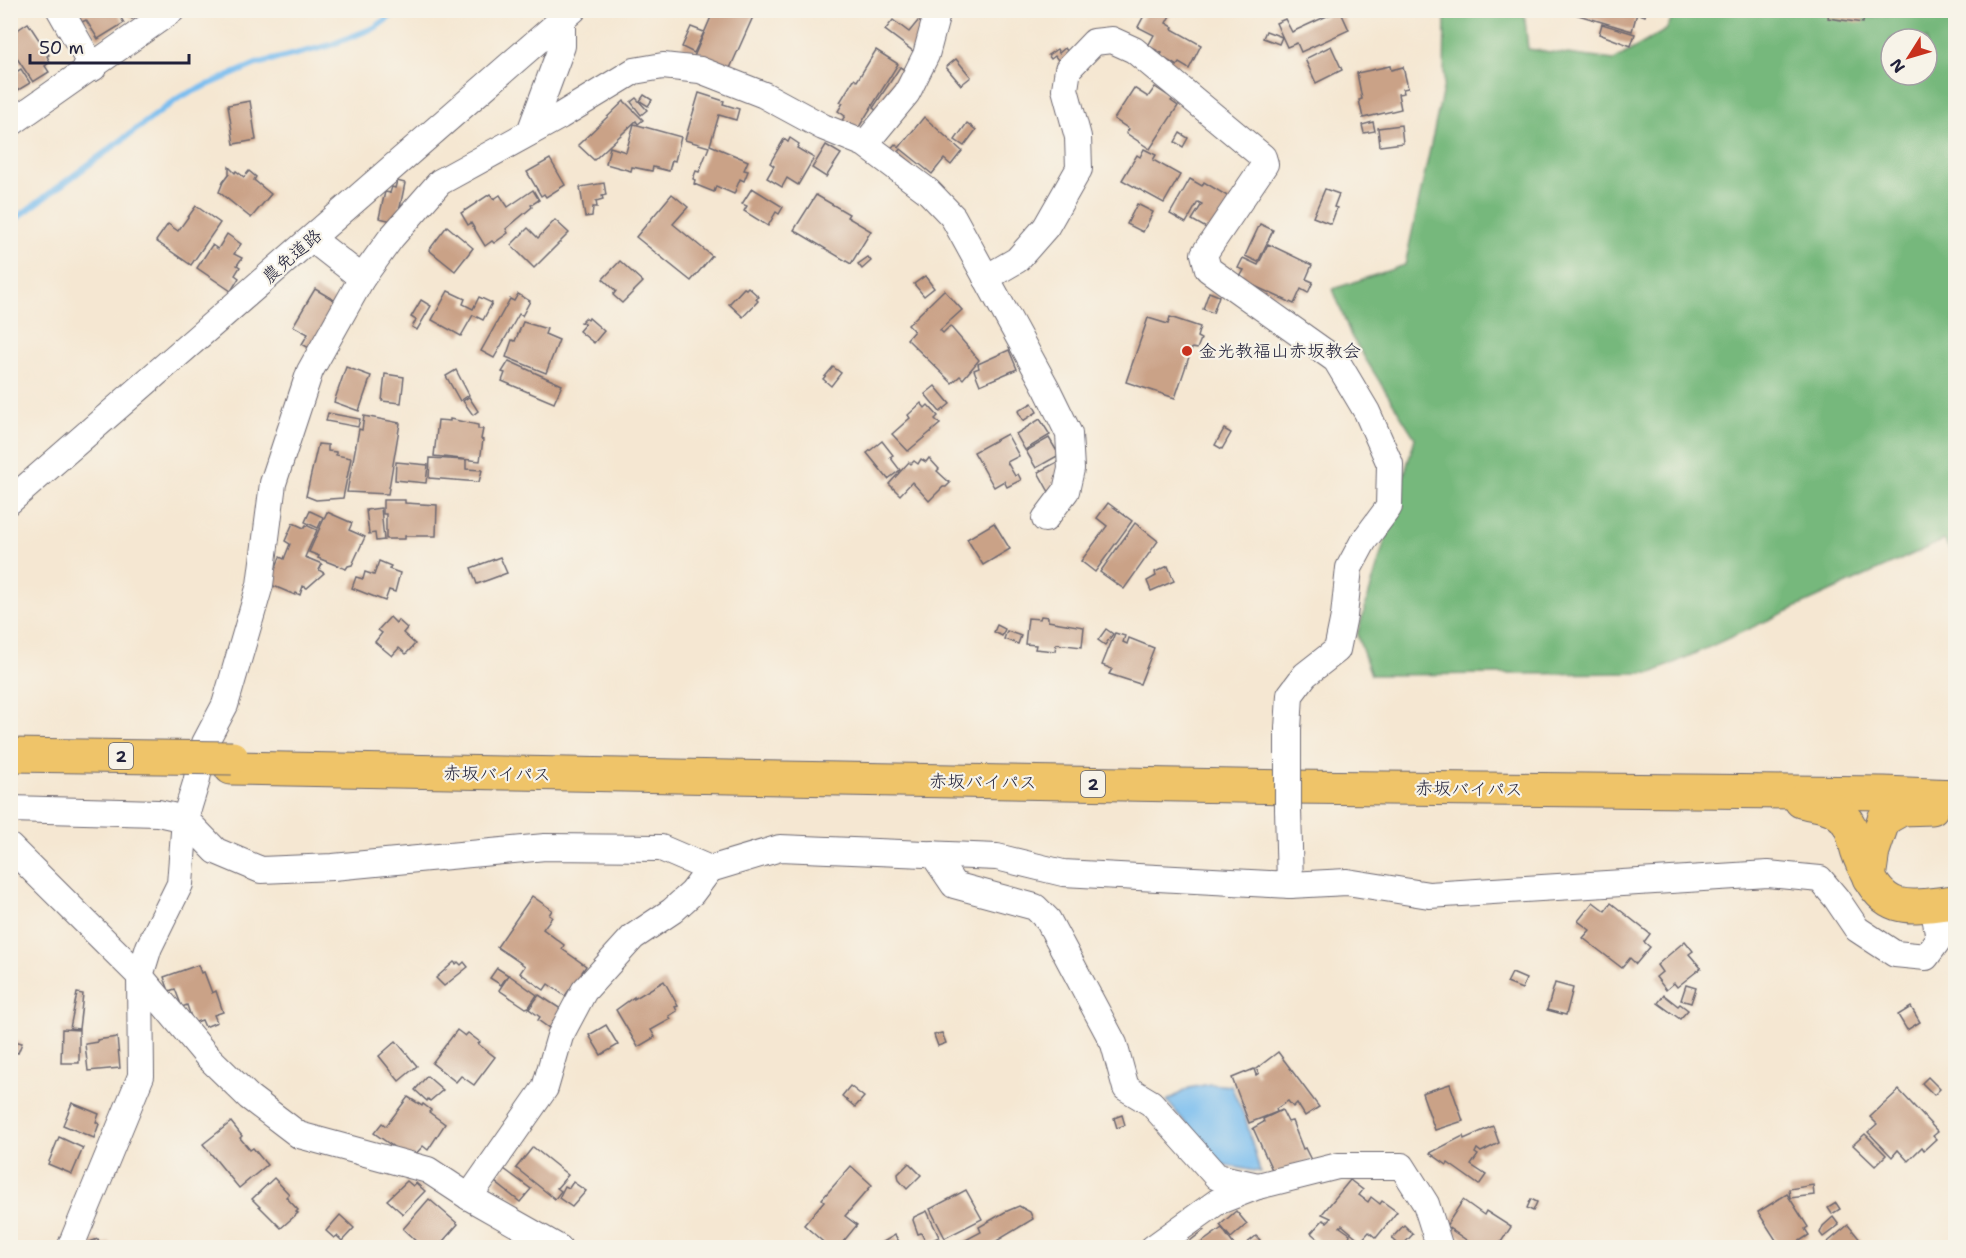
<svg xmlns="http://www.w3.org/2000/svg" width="1966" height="1258" font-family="'Shantell Sans','Klee One',sans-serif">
  <rect width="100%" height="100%" fill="#f7f3e8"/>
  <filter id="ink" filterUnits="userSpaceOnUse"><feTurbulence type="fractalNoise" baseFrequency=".0167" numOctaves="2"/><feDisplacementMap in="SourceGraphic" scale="12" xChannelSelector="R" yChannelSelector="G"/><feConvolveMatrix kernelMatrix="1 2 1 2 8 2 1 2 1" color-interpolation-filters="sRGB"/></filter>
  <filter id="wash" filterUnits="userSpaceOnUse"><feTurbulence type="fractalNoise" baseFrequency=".008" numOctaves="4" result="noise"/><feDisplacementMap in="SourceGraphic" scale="24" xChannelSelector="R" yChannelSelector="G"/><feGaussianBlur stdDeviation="1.35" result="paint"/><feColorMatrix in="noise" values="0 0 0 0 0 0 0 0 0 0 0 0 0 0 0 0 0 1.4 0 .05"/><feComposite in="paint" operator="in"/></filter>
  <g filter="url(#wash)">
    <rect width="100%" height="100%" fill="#f5e7d2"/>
    <path fill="#76b87b" stroke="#4c6d5b" stroke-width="1.5" fill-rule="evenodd" d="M1445 11H1524L1528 49 1614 60 1666 30 1676 11H1817L1842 20 1928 11H1955V560L1944 540 1652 673 1371 675 1357 635 1415 438 1351 336 1333 289 1405 265 1444 84ZM1891 39H1927V75H1891Z"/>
    <polygon fill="#79bdef" stroke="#4e7095" stroke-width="1.5" points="1210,1084 1231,1086 1246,1120 1260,1172 1220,1164 1167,1101 1189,1088"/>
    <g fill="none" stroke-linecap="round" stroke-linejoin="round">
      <polyline stroke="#79bdef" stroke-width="6" points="10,223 180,97 256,64 328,46 376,27 399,10"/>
    </g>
    <g id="blocks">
      <g fill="#caa287">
        <polygon points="82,10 111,10 114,15 118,13 124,23 98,39 86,20 82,22 77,13"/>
        <polygon points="123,10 146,10 132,19 128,13 126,15"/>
        <polygon points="714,10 756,10 727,75 693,59"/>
        <polygon points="1147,10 1173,10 1166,23 1173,27 1172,29 1201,45 1189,69 1179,63 1177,66 1160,56 1162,53 1148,46 1154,35 1138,27"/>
        <polygon points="1340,10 1349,30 1301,52 1297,43 1287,47 1276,23 1285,19 1292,32"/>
        <polygon points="1576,10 1647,10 1645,16 1637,13 1632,31 1575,14"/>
        <polygon points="1829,10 1865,10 1863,23 1828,18"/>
        <polygon points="893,20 909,32 918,21 938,35 925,60 885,30"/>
        <polygon points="28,23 49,55 47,56 50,62 45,66 49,72 33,82 10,48 10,43 14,41 10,35"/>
        <polygon points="1602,24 1635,34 1631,46 1599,34"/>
        <polygon points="691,27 704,32 694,53 682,47"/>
        <polygon points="1266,31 1282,37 1279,44 1263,38"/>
        <polygon points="1331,46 1342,70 1316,83 1305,59"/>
        <polygon points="1065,48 1077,65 1067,72 1055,56 1051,59 1048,55 1057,49 1059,53"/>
        <polygon points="876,50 898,64 856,132 841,122 845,116 838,111 843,103 840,102 854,79 857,81"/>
        <polygon points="956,59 971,77 961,85 946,67"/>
        <polygon points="10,64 16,72 21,69 30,83 10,95"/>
        <polygon points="1390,66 1391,70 1403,67 1408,88 1403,89 1404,93 1398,94 1401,109 1363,118 1359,100 1362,99 1357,73"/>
        <polygon points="900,67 920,80 892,121 873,108"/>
        <polygon points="1155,87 1173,99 1171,101 1178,106 1150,149 1126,133 1129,129 1114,119 1134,88 1148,97"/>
        <polygon points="699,93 724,101 723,104 739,109 736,120 719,115 710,145 748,161 744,170 748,171 744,181 740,179 734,194 716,186 714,192 694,184 695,180 693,179 696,171 699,172 709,147 685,140"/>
        <polygon points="644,95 652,100 648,106 640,101"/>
        <polygon points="636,98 647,110 641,115 631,102"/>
        <polygon points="250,101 256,140 234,144 228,105"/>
        <polygon points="624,101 643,120 638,124 636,121 594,160 578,145"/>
        <polygon points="924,117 962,151 951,165 944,159 932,174 901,149 899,152 914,165 910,170 888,152 895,144 899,148"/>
        <polygon points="1373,122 1375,131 1364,133 1362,125"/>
        <polygon points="967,123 976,130 964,146 955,140"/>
        <polygon points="634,124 681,137 675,161 672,160 669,171 653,167 652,171 632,167 631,171 606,164 610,147 626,152"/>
        <polygon points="1401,125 1403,143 1380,146 1378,128"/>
        <polygon points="1180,133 1188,138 1183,147 1175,142"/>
        <polygon points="790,138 799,144 797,148 814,158 798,185 787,178 782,187 767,178 774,166 770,163 784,139 788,142"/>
        <polygon points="826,145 841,154 826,177 812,168"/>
        <polygon points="1144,149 1156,155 1153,160 1180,175 1164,203 1122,180 1137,155 1140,157"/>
        <polygon points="550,159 565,185 546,197 544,194 541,196 527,172"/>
        <polygon points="229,167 235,173 236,171 244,177 249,171 256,177 254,180 271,194 251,218 219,192 223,182 229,174"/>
        <polygon points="1190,179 1202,186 1204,182 1239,203 1215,233 1192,220 1202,204 1198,202 1186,223 1170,214"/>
        <polygon points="397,181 405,183 397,222 379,218 385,192 390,193 392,187 395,188"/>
        <polygon points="604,183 606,195 602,196 603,199 596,201 597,207 593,207 592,216 585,217 580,187"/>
        <polygon points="752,188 783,207 779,214 776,212 768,226 744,211 747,206 742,204"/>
        <polygon points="1325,189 1339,194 1334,207 1337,208 1331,224 1313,217"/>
        <polygon points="533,190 539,200 531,205 532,207 506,229 508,233 494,243 492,241 485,246 471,223 468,225 461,213 490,194 494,199 500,195 508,207"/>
        <polygon points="672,194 688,207 673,224 712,256 691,281 636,237"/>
        <polygon points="816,195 849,214 847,217 871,231 851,264 794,230"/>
        <polygon points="1137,204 1153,212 1143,232 1127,224"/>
        <polygon points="196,206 220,223 191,265 156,241 168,224 178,231"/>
        <polygon points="555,220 569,233 534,268 511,245 528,228 538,238"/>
        <polygon points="1260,224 1273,230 1258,262 1245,256"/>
        <polygon points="447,226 473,248 455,271 429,250"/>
        <polygon points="227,234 241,244 234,254 242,258 237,265 240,267 235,275 239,278 231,291 197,268 212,245 218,249"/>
        <polygon points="1268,244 1312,265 1306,279 1313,282 1308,293 1301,289 1294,304 1239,279 1244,270 1238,268 1243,258 1258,265"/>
        <polygon points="868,257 871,261 862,269 858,264"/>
        <polygon points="620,261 643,282 622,303 613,295 616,291 603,279"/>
        <polygon points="925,276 934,288 924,296 914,284"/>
        <polygon points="748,287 759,297 756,299 758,301 743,317 729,304 744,288 746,289"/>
        <polygon points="315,289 346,307 316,352 302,344 308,334 293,326"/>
        <polygon points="944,290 962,310 940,330 943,333 950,326 979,360 963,379 960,376 952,383 907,339 914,331 908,325"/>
        <polygon points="448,291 465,299 463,304 473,309 479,297 492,303 483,320 473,315 461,336 432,320"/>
        <polygon points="1209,292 1219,296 1213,313 1203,309"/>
        <polygon points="518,294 530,301 522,316 519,314 494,358 481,351 510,299 514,301"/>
        <polygon points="421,300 431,306 417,330 412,327 416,320 411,317"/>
        <polygon points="1170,317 1200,327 1197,337 1201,339 1197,349 1192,348 1175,398 1126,382 1148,318 1168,324"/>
        <polygon points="585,318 588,320 589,318 604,331 594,343 579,331 585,324 581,322"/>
        <polygon points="523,322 547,329 545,334 559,340 546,373 506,357 512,340 515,341"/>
        <polygon points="1009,350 1017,369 980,385 974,370 979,368 978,364"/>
        <polygon points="509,361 562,385 554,403 502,381 505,373 502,372"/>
        <polygon points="346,367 371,376 359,411 334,402"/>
        <polygon points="833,367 841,373 831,386 823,379"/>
        <polygon points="456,370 469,395 460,401 446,376"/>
        <polygon points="385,374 404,377 401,403 382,401"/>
        <polygon points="935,386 950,404 940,412 925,394"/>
        <polygon points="469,397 478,411 473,415 463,401"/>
        <polygon points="921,403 925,408 928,405 938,416 935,419 940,424 908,451 892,434 910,418 908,415"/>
        <polygon points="1032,403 1037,412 1023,421 1018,411"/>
        <polygon points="328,413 360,419 358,427 326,421"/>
        <polygon points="364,416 400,423 388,494 347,492 359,429 362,430"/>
        <polygon points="450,419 478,425 478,429 483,429 481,439 483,440 480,461 434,456 438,420 450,421"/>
        <polygon points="1040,419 1050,435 1025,450 1016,434"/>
        <polygon points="1224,429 1231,433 1222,449 1215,445"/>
        <polygon points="1007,434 1019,456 1007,462 1015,476 1018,474 1021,480 1007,487 1004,481 994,487 974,452"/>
        <polygon points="1049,438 1059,455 1036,468 1026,451"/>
        <polygon points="882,441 893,455 890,457 900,470 888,479 867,453"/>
        <polygon points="318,444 328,445 328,451 336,452 336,455 351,458 343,498 316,500 306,496"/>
        <polygon points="430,458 466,460 466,469 482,470 479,482 429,478"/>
        <polygon points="929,458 939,469 937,471 950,483 946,487 943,487 929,501 912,482 900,495 889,484 909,462 911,464 914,461 918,464 921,459 926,462"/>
        <polygon points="1061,460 1072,479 1049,492 1038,472"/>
        <polygon points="396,462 428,465 426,483 395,480"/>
        <polygon points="383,500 405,500 405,503 437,505 436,536 405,536 405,539 386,539 386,514 383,514"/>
        <polygon points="1108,503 1132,521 1095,572 1081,561 1107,526 1097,518"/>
        <polygon points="381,508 384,540 376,541 375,533 369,534 366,510"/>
        <polygon points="310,511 323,517 318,528 305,522"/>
        <polygon points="327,512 352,523 349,530 365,537 352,565 348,566 346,569 318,558 319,556 309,552"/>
        <polygon points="293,523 304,528 306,525 317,530 305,557 322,564 319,570 324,573 307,588 303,586 300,595 296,593 295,595 269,584 280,557 284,559 290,544 285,541"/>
        <polygon points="994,523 1010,549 983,565 967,539"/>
        <polygon points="1135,523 1158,541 1124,589 1100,572"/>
        <polygon points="500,557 507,573 477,584 471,568"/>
        <polygon points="379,561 391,566 389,569 400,573 395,592 389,590 385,601 352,588 356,577 363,579 365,572 374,575"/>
        <polygon points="1168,566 1174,581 1151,591 1147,581 1156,576 1155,572"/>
        <polygon points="1041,616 1048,617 1048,621 1084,627 1082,647 1056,644 1055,651 1035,649 1036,645 1025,644 1028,618 1040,619"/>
        <polygon points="390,617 396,623 398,620 407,628 403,633 415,644 406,654 399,648 392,656 375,642 382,633 378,630"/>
        <polygon points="997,625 1005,629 1002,636 994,632"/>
        <polygon points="1106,629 1113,634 1105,645 1098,640"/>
        <polygon points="1007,631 1021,636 1018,644 1004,639"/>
        <polygon points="1115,633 1125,636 1123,642 1127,644 1129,638 1154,648 1140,684 1109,674 1112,669 1102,665"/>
        <polygon points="532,896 552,910 549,915 552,917 543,929 564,945 562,949 586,966 582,972 585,974 576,988 572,986 565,996 548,984 544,990 520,973 525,966 497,947"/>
        <polygon points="1593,902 1605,911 1611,903 1650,934 1644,942 1650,947 1636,964 1630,958 1622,968 1583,938 1590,930 1578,921"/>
        <polygon points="1685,941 1693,951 1689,954 1701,968 1677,987 1674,983 1666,990 1656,977 1662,972 1657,965"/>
        <polygon points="454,962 456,964 458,962 461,965 464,962 468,967 444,986 436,978"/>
        <polygon points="198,965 201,973 204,972 212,993 216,991 223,1012 214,1015 217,1022 205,1027 202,1020 193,1023 187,1005 182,1007 175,989 169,991 164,977"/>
        <polygon points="497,968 508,975 501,985 490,978"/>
        <polygon points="1512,973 1526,979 1522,989 1507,983"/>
        <polygon points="509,975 537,995 529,1007 526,1008 499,990"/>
        <polygon points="664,981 678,1006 675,1007 677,1011 669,1016 671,1019 651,1030 655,1037 638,1047 616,1010 634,997 634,999"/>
        <polygon points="1555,983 1573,988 1566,1015 1547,1010"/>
        <polygon points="1686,985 1696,988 1691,1003 1681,1000"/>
        <polygon points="77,993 83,994 79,1029 70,1028"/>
        <polygon points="539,995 567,1013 553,1031 538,1020 540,1017 529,1009"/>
        <polygon points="1664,995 1678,1006 1680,1004 1688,1010 1680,1019 1658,1003"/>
        <polygon points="1911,1007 1920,1022 1907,1030 1898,1015"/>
        <polygon points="606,1025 618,1045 601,1055 589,1035"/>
        <polygon points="62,1029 79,1030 79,1063 61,1063"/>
        <polygon points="457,1030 465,1036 468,1033 480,1042 478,1044 495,1057 474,1085 461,1076 456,1082 432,1063"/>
        <polygon points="942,1033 946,1043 938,1046 934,1035"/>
        <polygon points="117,1037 120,1068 88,1071 85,1044 97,1042 97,1040"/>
        <polygon points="10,1040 22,1043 18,1053 11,1051"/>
        <polygon points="396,1041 417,1066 399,1081 379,1056"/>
        <polygon points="1278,1052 1319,1107 1305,1116 1297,1103 1293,1107 1288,1101 1276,1109 1277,1112 1249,1123 1232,1078 1254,1069 1256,1075 1259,1073 1256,1069"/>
        <polygon points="427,1076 443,1090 430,1101 428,1099 427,1101 415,1090"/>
        <polygon points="1928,1077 1940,1089 1934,1095 1922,1083"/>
        <polygon points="1450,1084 1463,1121 1435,1130 1422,1093"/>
        <polygon points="850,1086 864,1097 855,1107 842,1096"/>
        <polygon points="1899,1090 1938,1132 1933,1136 1936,1139 1924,1150 1922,1147 1908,1161 1898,1150 1892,1157 1868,1132 1877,1124 1870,1117"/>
        <polygon points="408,1097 422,1106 423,1104 431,1110 429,1112 445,1124 428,1150 423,1146 411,1159 374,1133 382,1123 386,1126"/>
        <polygon points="72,1103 99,1114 96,1122 99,1124 94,1138 63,1125"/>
        <polygon points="1282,1110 1288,1122 1292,1121 1303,1149 1305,1148 1311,1160 1274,1174 1253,1128 1264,1122 1263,1119"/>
        <polygon points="1122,1115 1125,1125 1117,1128 1114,1118"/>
        <polygon points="231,1122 242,1136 240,1138 250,1150 253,1148 267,1165 239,1188 203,1144"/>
        <polygon points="1493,1126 1499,1143 1481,1152 1477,1149 1475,1153 1478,1155 1471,1165 1486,1175 1479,1185 1448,1163 1447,1165 1430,1153 1463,1136 1464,1139"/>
        <polygon points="1865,1134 1886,1155 1875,1166 1853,1145"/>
        <polygon points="59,1137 83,1148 72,1174 48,1164"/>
        <polygon points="533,1147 568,1175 557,1188 561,1191 555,1199 516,1168"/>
        <polygon points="909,1163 921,1175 907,1189 899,1180 898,1174"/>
        <polygon points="851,1166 872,1185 845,1216 857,1225 838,1248 830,1248 804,1225 824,1201 822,1199"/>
        <polygon points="504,1169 531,1189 520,1202 495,1182"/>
        <polygon points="274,1178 289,1194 286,1197 298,1210 296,1212 298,1213 281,1228 252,1199"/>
        <polygon points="1350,1180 1363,1190 1359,1195 1368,1202 1371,1197 1380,1204 1382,1201 1397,1212 1376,1238 1369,1232 1361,1241 1342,1225 1340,1227 1350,1234 1349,1238 1354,1243 1350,1248 1328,1248 1311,1233 1323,1220 1327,1222 1331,1218 1322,1214"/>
        <polygon points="407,1181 413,1186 416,1183 425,1191 403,1214 387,1200"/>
        <polygon points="573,1182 586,1191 572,1207 559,1198 565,1186 569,1188"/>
        <polygon points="1813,1185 1814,1195 1790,1198 1789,1189"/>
        <polygon points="966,1190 982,1219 945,1238 930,1209"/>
        <polygon points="1787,1194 1808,1227 1805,1229 1809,1235 1798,1242 1801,1246 1799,1248 1781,1248 1758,1212"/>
        <polygon points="429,1199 458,1224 437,1248 423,1248 403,1229"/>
        <polygon points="1531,1199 1537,1202 1533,1211 1527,1208"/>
        <polygon points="1463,1200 1484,1215 1486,1211 1511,1227 1497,1248 1478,1248 1446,1226"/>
        <polygon points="1836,1203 1840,1209 1832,1214 1828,1208"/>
        <polygon points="1019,1206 1030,1212 1033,1219 985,1248 963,1248 960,1243 981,1232 979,1227 1005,1212"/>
        <polygon points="927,1211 939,1237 926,1243 921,1233 918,1234 913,1220 914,1217"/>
        <polygon points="1236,1211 1247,1224 1231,1238 1220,1225"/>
        <polygon points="340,1215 354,1228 342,1241 337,1236 334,1238 326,1231"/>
        <polygon points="1833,1217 1839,1225 1823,1237 1820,1233 1823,1226"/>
        <polygon points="1200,1225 1204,1230 1186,1244 1182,1239"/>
        <polygon points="1404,1225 1413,1234 1401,1247 1392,1238"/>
        <polygon points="1848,1225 1861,1241 1853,1248 1825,1248 1823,1246"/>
        <polygon points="1222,1228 1236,1248 1194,1248"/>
        <polygon points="895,1235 903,1248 873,1248"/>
        <polygon points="1256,1236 1260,1240 1250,1248 1241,1248"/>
        <polygon points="98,1239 101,1245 110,1242 112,1248 85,1248 84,1244"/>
      </g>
    </g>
  </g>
  <g filter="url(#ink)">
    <use href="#blocks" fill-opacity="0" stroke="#6c6770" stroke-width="1.5"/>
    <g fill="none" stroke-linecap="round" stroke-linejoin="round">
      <defs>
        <g id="minor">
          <polyline points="60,10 93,68"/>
          <polyline points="10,124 172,10"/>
          <polyline points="530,132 562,46 562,20"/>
          <polyline points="865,144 907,93 926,55 938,10"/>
          <polyline points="312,239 362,278"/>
          <polyline points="986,278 1017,260 1046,227 1079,169 1078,137 1065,89 1068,69 1094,42 1112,40 1134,50 1263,157 1265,164 1204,254 1208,269 1336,360 1367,412 1390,464 1389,507 1363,542 1349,568 1344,616 1337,650 1305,675 1290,695 1288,729"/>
          <polyline points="10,501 573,10"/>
          <polyline points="10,809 158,813 185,819 216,851 261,870 333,867 545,847 661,848 710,869 780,848 997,857 1063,873 1290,885 1347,882 1429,895 1768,874 1820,879 1836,898 1857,929 1895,954 1926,957 1939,939 1933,904"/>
          <polyline points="1288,809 1290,885"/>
          <polyline points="10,847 140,976 207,1056 249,1097 299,1135 428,1170 469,1197 559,1248"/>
          <polyline points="933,854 954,885 1035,907 1048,920 1114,1044 1126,1088 1151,1103 1217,1177 1258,1186"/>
          <polyline points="469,1197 545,1088 560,1036 584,991 633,937 672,911 692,893 710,869"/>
          <polyline points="70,1248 141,1076 140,976 149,947 180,884 185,819 196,783 205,743 225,705 260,585 273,483 310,371 362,278 391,238 440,182 560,116 634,71 663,66 700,70 764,95 823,127 865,144 929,192 953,217 1047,389 1069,434 1071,469 1066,491 1045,519"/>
          <polyline points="1153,1248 1217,1202 1258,1186 1338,1166 1402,1166 1426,1204 1440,1248"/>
        </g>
        <g id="highway">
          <polyline points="231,768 1290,787 1884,793 1956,796"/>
          <path d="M1801 801C1811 804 1827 805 1836 811 1849 819 1853 832 1856 846 1858 855 1862 863 1866 871 1887 917 1913 906 1956 902"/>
          <polyline points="1869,878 1873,851 1884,819 1902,809 1932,808"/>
        </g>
      </defs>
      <use href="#minor" stroke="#6c6770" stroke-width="28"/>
      <use href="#highway" stroke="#6c6770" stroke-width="35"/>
      <use href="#minor" stroke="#fff" stroke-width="26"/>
      <use href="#highway" stroke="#efc469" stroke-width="33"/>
      <defs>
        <polyline id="minor-bridge" points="1288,729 1288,809"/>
        <polyline id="highway-bridge" points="10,755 232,758"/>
      </defs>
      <use href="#minor-bridge" stroke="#6c6770" stroke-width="28" stroke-linecap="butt"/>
      <use href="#highway-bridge" stroke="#6c6770" stroke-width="35" stroke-linecap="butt"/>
      <use href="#minor-bridge" stroke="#fff" stroke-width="26"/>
      <use href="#highway-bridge" stroke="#efc469" stroke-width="33"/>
    </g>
  </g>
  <circle fill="#c8321e" stroke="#f7f3e8" stroke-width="2" cx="1187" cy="351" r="6"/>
  <g text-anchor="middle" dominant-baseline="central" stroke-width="4.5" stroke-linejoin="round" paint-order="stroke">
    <g fill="#f7f3e8" stroke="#62616f" stroke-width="1.5">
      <rect x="109" y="743" width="24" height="26" rx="4.5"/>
      <rect x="1081" y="771" width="24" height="26" rx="4.5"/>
    </g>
    <g font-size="16" font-weight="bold" fill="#22223b">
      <text x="121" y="756">2</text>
      <text x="1093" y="784">2</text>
    </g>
    <g font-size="18" fill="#22223b" stroke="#f7f3e8">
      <text transform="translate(292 256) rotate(-41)">農免道路</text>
      <text transform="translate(497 774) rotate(1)">赤坂バイパス</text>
      <text transform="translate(983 782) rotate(1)">赤坂バイパス</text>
      <text transform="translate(1469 789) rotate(1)">赤坂バイパス</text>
    </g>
    <g font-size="18" fill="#22223b" stroke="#f7f3e8" text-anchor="start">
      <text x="1199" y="351">金光教福山赤坂教会</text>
    </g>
  </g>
  <rect width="1966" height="1258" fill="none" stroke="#f7f3e8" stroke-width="36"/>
  <g transform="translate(1909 57) rotate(233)"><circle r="28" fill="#f7f3e8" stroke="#a29fa3" stroke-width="1.5"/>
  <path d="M0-4.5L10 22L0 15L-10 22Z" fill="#c8321e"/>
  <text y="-9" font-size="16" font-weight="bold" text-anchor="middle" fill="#22223b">N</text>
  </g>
  <path d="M30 54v9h159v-9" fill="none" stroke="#22223b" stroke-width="3"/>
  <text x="39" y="54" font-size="18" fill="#22223b" stroke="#f7f3e8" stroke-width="4.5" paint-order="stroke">50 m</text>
</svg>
